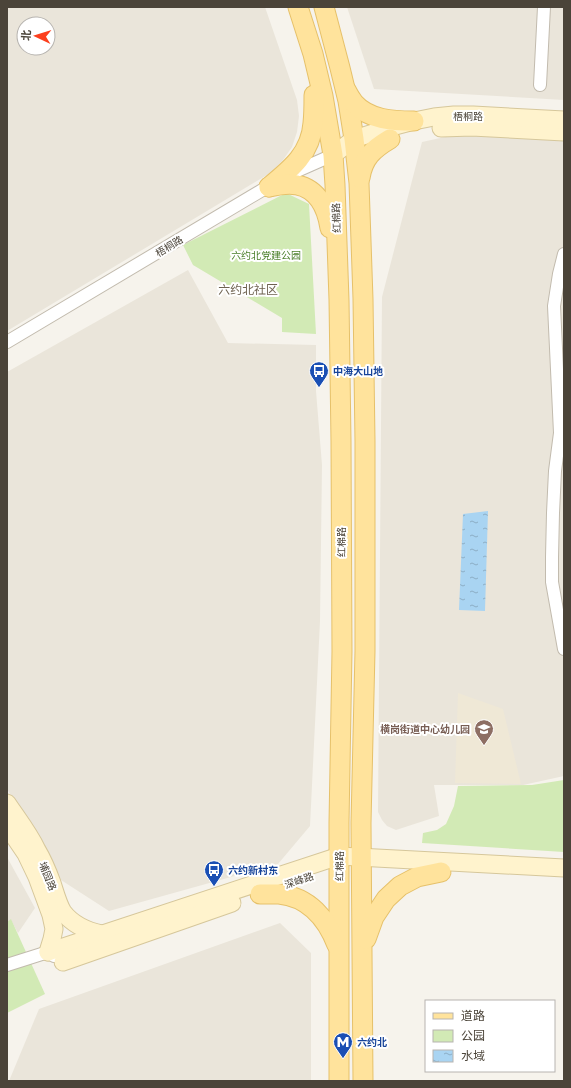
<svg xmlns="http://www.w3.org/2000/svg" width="571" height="1088" font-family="'Golos Text','Noto Sans SC',sans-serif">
  <defs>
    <pattern id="water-ripples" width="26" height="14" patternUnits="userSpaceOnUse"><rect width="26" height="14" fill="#a9d4f2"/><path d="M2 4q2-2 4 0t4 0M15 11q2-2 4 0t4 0" fill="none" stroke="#8caec5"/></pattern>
  </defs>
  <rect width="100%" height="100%" fill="#f6f3ec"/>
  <g fill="#eae5da" fill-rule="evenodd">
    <path d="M7 7H265L297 100 299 116 297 132 292 147 283 160 272 172 7 331ZM24 24H48V48H24Z"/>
    <polygon points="347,7 564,7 564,100 374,89"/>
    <polygon points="468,132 564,137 564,776 523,785 434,785 439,816 396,830 387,826 382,820 378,812 382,297 422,142"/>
    <polygon points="188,270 228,343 316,345 316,391 322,465 320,621 310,826 278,864 109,911 61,880 7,789 7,372"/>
    <polygon points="7,857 35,908 18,933 11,920 7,922"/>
    <polygon points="280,923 311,953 311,1081 9,1081 39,1009"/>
  </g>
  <polygon fill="#efe8d6" points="458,693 503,709 521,784 455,783"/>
  <g fill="#d2eab5">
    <polygon points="286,193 309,204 316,334 282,332 282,318 193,265 183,245"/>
    <polygon points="564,780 564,852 422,843 423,833 437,830 446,824 454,806 458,786 532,785"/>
    <polygon points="11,919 45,994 7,1013 7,922"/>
  </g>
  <polygon fill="url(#water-ripples)" points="488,511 485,611 459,610 463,514"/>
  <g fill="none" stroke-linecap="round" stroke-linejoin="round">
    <defs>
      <g id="street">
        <polyline points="540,85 544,7"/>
        <polyline points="290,174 333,155"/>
        <polyline points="564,254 559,274 554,306 560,433 555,471 553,513 552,557 552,582 564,649"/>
        <polyline points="7,342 274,183"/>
        <polyline points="7,965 48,952 54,956"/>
      </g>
      <g id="secondary">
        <polyline points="441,128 472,127 564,132"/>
        <polyline points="333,155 354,139 395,126 414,121 434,117 454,115 473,115 564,120"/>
        <path d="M7 803C17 818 29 833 37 850 43 860 48 872 52 883 55 892 58 904 63 912 73 925 87 931 102 934"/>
        <polyline points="7,826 26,854 37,877 51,915 54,929 52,939 48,952"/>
        <polyline points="48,952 339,856 564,868"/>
        <polyline points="63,962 232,903"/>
      </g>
      <g id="primary">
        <polyline points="298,7 313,54 323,96 333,155 335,185 339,300 341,441 342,651 339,823 339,1081"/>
        <polyline points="324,7 340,68 348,101 354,139 359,183 363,299 365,441 365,651 361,823 363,1081"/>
        <path d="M346 90C348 94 351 99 354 103 369 120 393 121 414 121"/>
        <path d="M360 178C363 158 373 149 390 139"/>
        <path d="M269 187C291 169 311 153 313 123 314 114 314 104 314 95"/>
        <path d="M269 187C278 185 288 183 297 185 318 189 327 209 330 228"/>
        <path d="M260 894C266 894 273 894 279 894 309 897 327 919 337 945"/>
        <polyline points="366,939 374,917 386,899 400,886 417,877 441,872"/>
      </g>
    </defs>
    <use href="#street" stroke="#c2bbae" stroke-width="14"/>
    <use href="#secondary" stroke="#d6c79b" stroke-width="19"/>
    <use href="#primary" stroke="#e6c16a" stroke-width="21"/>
    <use href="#street" stroke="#fff" stroke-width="12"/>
    <use href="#secondary" stroke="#fff3cd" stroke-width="17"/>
    <use href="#primary" stroke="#ffe39c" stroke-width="19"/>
  </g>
  <defs>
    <symbol id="bus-pin" viewBox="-11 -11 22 30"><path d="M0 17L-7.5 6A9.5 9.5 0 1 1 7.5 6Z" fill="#1a4fb4" stroke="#fff"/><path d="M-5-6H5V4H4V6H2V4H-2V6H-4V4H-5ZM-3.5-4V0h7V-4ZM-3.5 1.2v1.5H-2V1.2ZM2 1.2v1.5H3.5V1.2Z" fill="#fff"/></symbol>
    <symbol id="school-pin" viewBox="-11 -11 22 30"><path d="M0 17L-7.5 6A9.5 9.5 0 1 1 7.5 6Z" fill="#8d6e63" stroke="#fff"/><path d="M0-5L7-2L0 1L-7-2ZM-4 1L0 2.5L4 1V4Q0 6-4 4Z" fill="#fff"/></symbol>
    <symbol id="metro-pin" viewBox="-11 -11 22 30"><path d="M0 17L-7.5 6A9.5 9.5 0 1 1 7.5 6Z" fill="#1a4fb4" stroke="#fff"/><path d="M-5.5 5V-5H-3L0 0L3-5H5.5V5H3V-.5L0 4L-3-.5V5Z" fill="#fff"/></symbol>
  </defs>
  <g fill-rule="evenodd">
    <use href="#bus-pin" x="308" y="360" width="22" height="30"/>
    <use href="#school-pin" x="473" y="718" width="22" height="30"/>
    <use href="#bus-pin" x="203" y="859" width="22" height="30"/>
    <use href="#metro-pin" x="332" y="1031" width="22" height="30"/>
  </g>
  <g text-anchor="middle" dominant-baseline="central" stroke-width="4" stroke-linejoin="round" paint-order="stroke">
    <g font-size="10" fill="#4b4439" stroke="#fff">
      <text x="468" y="116">梧桐路</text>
      <text transform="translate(336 218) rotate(-92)">红棉路</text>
      <text transform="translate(169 246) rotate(-31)">梧桐路</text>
      <text transform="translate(341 542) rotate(-90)">红棉路</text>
      <text transform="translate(339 866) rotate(-90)">红棉路</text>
      <text transform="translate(48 876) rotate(68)">埔园路</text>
      <text transform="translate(299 880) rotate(-19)">深峰路</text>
    </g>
    <g font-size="10" fill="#4a7f2a" stroke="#fff">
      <text x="266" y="255">六约北党建公园</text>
    </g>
    <g font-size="10" font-weight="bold" fill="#164399" stroke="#fff" text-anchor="start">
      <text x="333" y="371">中海大山地</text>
      <text x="228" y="870">六约新村东</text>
      <text x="357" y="1042">六约北</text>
    </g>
    <g font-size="10" font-weight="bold" fill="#785e54" stroke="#fff" text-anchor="end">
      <text x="470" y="729">横岗街道中心幼儿园</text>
    </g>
    <g font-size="12" fill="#6e6250" stroke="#fff">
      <text x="248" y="289">六约北社区</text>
    </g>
  </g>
  <rect width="571" height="1088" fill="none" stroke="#4b4439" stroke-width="16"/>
  <rect x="425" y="1000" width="130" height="72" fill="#ffffff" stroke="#b7b4b0"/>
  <rect x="433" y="1013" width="20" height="6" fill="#ffe39c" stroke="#b7b4b0"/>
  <text x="461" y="1020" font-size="12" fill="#4b4439">道路</text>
  <rect x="433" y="1030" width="20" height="12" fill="#d2eab5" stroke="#b7b4b0"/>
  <text x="461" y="1040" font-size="12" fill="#4b4439">公园</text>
  <rect x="433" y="1050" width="20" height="12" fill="url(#water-ripples)" stroke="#b7b4b0"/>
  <text x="461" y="1060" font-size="12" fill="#4b4439">水域</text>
  <g transform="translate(36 36) rotate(274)"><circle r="19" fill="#ffffff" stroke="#b7b4b0"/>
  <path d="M0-3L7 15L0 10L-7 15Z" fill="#fc3f1d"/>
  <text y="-6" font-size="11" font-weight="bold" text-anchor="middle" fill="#4b4439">北</text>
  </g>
</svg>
